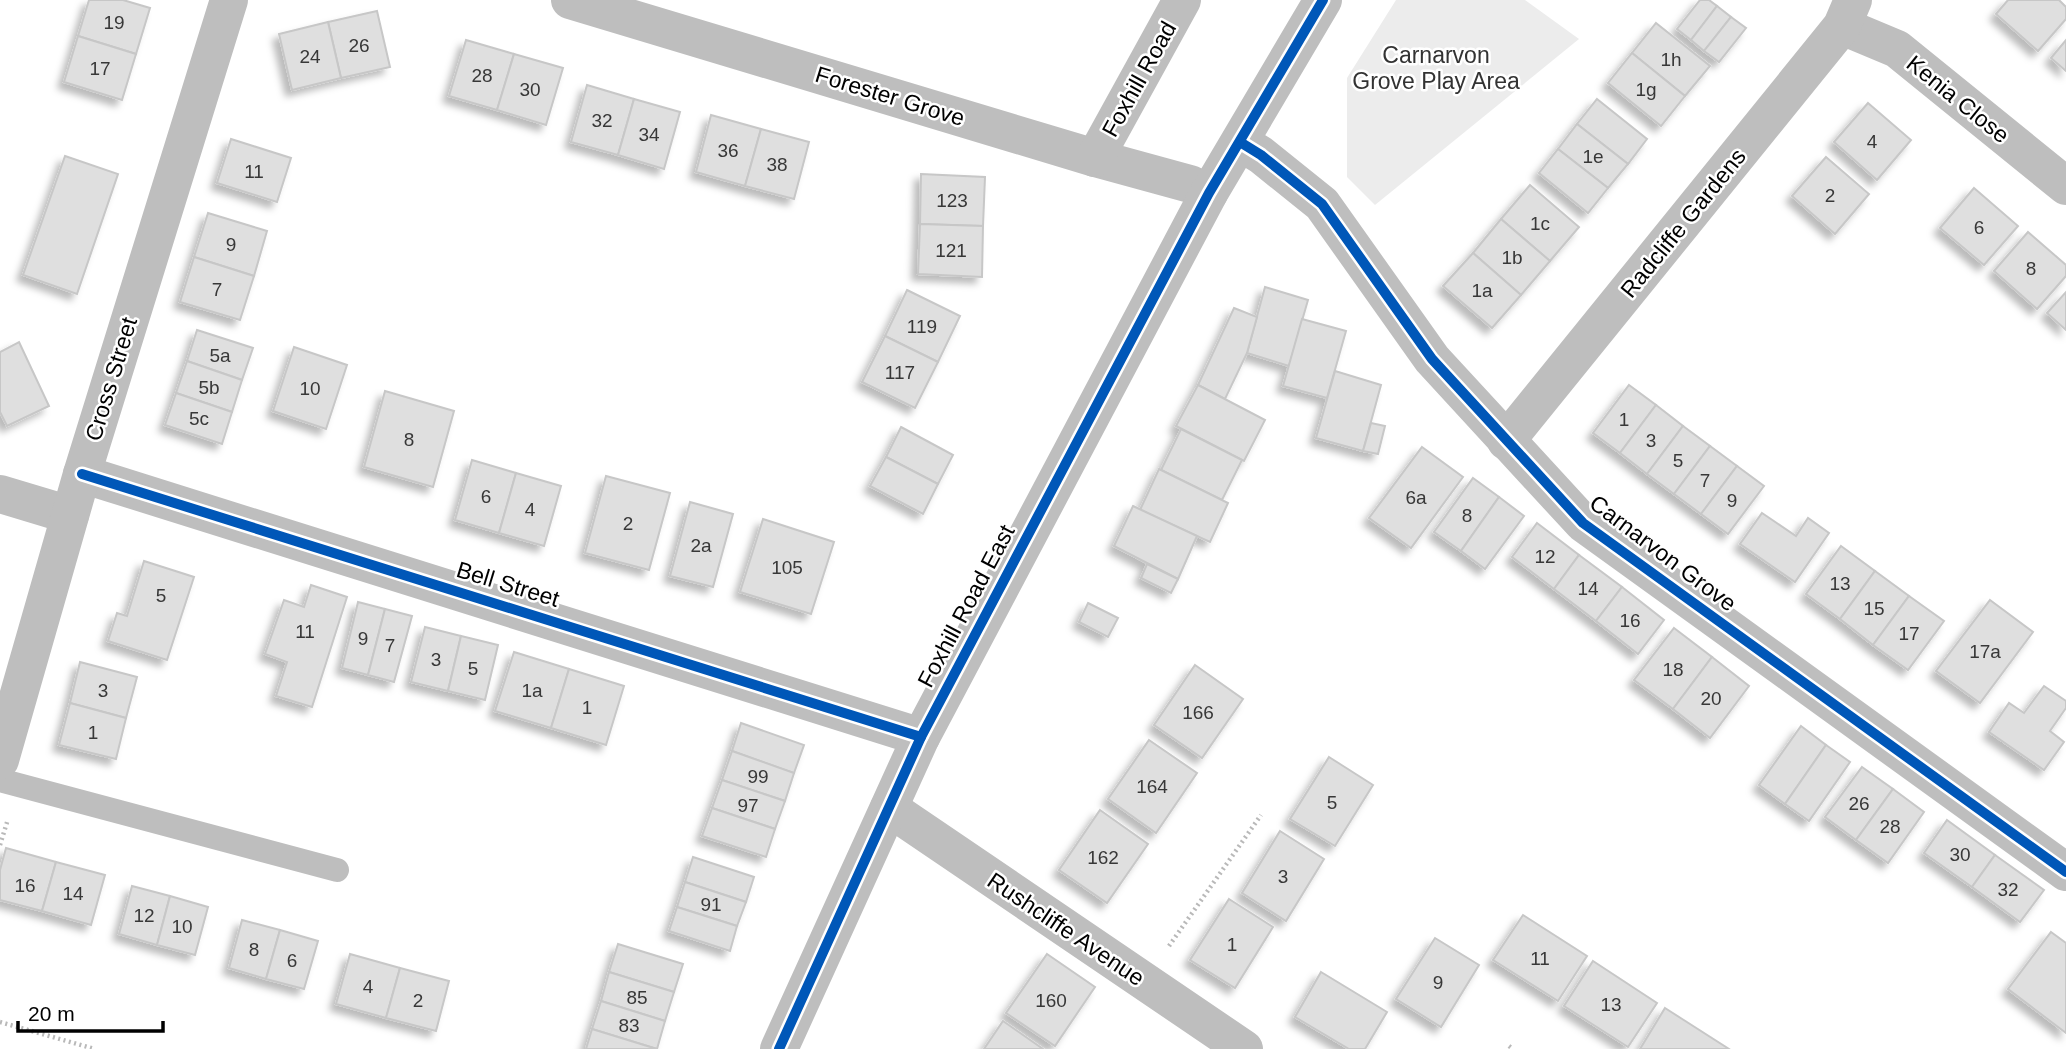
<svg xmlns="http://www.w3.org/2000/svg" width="2066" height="1049" font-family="Arial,sans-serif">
  <defs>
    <filter id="shadow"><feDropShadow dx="-6" dy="6" stdDeviation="3.5" flood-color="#0004"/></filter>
  </defs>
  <rect width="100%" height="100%" fill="#fff"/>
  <polygon fill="#ececec" points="1396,0 1525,0 1579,39 1375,205 1347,177 1347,78"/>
  <g fill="#dfdfdf" stroke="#c7c7c7" stroke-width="2" filter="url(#shadow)">
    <polygon points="89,0 123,0 150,8 136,54 78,36"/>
    <polygon points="1700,0 1709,0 1717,6 1691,40 1677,29"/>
    <polygon points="2008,0 2059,0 2066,7 2066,19 2038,51 1996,14"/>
    <polygon points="1717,6 1731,17 1704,51 1691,40"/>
    <polygon points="377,11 390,67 341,78 328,22"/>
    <polygon points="1731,17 1746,28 1719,62 1704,51"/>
    <polygon points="328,22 341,78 292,90 279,34"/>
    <polygon points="1656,23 1710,66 1685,96 1632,53"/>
    <polygon points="78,36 136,54 122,100 64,82"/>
    <polygon points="466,40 514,54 497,110 449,96"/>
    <polygon points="2066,40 2066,71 2051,58"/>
    <polygon points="1632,53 1685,96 1661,126 1608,83"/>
    <polygon points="514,54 563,68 546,125 497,110"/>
    <polygon points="587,85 634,99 618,155 571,142"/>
    <polygon points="634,99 680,112 664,169 618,155"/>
    <polygon points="1597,99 1647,139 1628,164 1577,124"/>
    <polygon points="1868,103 1911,140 1877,180 1834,142"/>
    <polygon points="711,115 761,129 745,186 696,172"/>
    <polygon points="1577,124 1628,164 1608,188 1558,149"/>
    <polygon points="761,129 809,142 794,199 745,186"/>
    <polygon points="231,139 291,158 277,202 217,183"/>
    <polygon points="1558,149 1608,188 1588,213 1539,173"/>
    <polygon points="65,156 118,174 77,294 23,275"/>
    <polygon points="1826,157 1869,194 1835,234 1792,196"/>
    <polygon points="921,174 985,177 983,226 920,224"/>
    <polygon points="1530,185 1579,227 1550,261 1501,219"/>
    <polygon points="1974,188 2018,226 1984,265 1940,228"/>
    <polygon points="208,213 267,231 254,276 194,257"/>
    <polygon points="1501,219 1550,261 1521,295 1473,253"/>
    <polygon points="920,224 983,226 982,277 918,274"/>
    <polygon points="2028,232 2066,265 2066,276 2037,309 1994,271"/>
    <polygon points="1473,253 1521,295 1492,328 1443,286"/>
    <polygon points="194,257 254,276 240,320 180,302"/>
    <polygon points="1265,287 1308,300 1289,366 1247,353"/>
    <polygon points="907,290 960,316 938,362 885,336"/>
    <polygon points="2066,292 2066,330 2047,313"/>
    <polygon points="1234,308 1257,317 1247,353 1225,399 1198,385"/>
    <polygon points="1302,319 1346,331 1327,398 1283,386"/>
    <polygon points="197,330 253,348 242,380 187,361"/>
    <polygon points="885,336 938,362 915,408 862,382"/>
    <polygon points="19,342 49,406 7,426 0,412 0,352"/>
    <polygon points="294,347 347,365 326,429 273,411"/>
    <polygon points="187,361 242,380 232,412 176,393"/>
    <polygon points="1335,371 1381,385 1363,451 1316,438"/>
    <polygon points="1198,385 1265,420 1244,461 1176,426"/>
    <polygon points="1629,385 1656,405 1620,453 1593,433"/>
    <polygon points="385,391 454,411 433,487 364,467"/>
    <polygon points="176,393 232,412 222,444 165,425"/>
    <polygon points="1656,405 1683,426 1647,474 1620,453"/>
    <polygon points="1371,423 1385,426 1378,454 1363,451"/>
    <polygon points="1683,426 1710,446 1674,494 1647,474"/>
    <polygon points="901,427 953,455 938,484 886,457"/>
    <polygon points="1181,429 1242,460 1222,500 1161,470"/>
    <polygon points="1710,446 1737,466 1701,514 1674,494"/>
    <polygon points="1422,447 1463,477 1411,548 1369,518"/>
    <polygon points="886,457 938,484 923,514 870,486"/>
    <polygon points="472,460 516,473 499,533 455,520"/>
    <polygon points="1737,466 1764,486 1728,534 1701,514"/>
    <polygon points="1159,469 1228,503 1210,542 1140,510"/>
    <polygon points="516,473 561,486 544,546 499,533"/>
    <polygon points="606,476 670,493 649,570 585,553"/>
    <polygon points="1473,478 1499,497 1461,551 1434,532"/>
    <polygon points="1499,497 1524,516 1485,569 1461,551"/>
    <polygon points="690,502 733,514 713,587 670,576"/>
    <polygon points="1133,506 1197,536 1178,579 1114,546"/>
    <polygon points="1762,513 1796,536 1808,518 1829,533 1795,582 1740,544"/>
    <polygon points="763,519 834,542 811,614 740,592"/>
    <polygon points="1537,523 1579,555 1554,589 1512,557"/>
    <polygon points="1841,546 1875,571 1840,619 1806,594"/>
    <polygon points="1579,555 1622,587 1596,621 1554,589"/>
    <polygon points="144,561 194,577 167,660 108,641 117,613 127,616"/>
    <polygon points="1147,564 1178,579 1171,593 1141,578"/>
    <polygon points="1875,571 1909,596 1873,645 1840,619"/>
    <polygon points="311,585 347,597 312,707 276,696 287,662 265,654 284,600 304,607"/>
    <polygon points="1622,587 1664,620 1638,654 1596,621"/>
    <polygon points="1909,596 1944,621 1908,670 1873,645"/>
    <polygon points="1990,600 2033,632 1980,703 1936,671"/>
    <polygon points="358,602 385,609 368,675 342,668"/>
    <polygon points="1088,603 1118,618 1108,637 1079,622"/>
    <polygon points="385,609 412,616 394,682 368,675"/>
    <polygon points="425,627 461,636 448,691 411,682"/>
    <polygon points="1674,628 1712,657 1673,709 1634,680"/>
    <polygon points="461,636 498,645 485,700 448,691"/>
    <polygon points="514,652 569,669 551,728 495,711"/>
    <polygon points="1712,657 1749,686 1710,738 1673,709"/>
    <polygon points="80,662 137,677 126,718 70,703"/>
    <polygon points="1195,665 1243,699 1202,758 1154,725"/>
    <polygon points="569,669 624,686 606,745 551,728"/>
    <polygon points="2044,686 2066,701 2066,708 2050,731 2064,742 2044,770 1989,732 2009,703 2024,713"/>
    <polygon points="70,703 126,718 116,759 59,745"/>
    <polygon points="741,723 804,745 794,773 732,751"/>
    <polygon points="1801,726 1826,745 1785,804 1759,785"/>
    <polygon points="1149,740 1197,773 1156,833 1108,799"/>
    <polygon points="1826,745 1850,762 1809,821 1785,804"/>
    <polygon points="732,751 794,773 785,801 722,780"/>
    <polygon points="1329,757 1373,785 1335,846 1290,819"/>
    <polygon points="1862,767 1893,789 1856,840 1825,817"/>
    <polygon points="722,780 785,801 775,829 712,808"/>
    <polygon points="1893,789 1924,812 1888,863 1856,840"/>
    <polygon points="712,808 775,829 766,857 702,836"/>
    <polygon points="1100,810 1148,844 1107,903 1059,870"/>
    <polygon points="1947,820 1995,855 1972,887 1924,853"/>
    <polygon points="1280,831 1324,859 1286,921 1242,893"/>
    <polygon points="6,848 56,862 42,911 0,900 0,870"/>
    <polygon points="1995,855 2044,890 2020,922 1972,887"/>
    <polygon points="693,857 754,877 746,902 685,882"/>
    <polygon points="56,862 105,875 91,925 42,911"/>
    <polygon points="685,882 746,902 737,926 677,907"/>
    <polygon points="132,886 170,896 157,945 119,934"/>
    <polygon points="170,896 208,907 195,955 157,945"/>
    <polygon points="1229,899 1273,927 1235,988 1190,960"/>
    <polygon points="677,907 737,926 730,951 669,931"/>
    <polygon points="1523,915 1587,956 1558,1001 1493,960"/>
    <polygon points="242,920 280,930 266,979 229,968"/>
    <polygon points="280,930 318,941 304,989 266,979"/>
    <polygon points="2051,932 2066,943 2066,1033 2008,989"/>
    <polygon points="1435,938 1479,965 1441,1027 1396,999"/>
    <polygon points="618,944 683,964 674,992 609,972"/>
    <polygon points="350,954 400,968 386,1018 336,1004"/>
    <polygon points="1047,954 1095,987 1055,1046 1006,1013"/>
    <polygon points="1593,961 1657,1003 1628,1047 1564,1006"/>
    <polygon points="400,968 449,981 436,1031 386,1018"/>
    <polygon points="609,972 674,992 665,1021 601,1001"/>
    <polygon points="1321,972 1387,1012 1365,1049 1349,1049 1295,1017"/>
    <polygon points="601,1001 665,1021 657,1049 592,1029"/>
    <polygon points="1665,1008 1729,1049 1640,1049"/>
    <polygon points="1003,1021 1043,1049 984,1049"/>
    <polygon points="592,1029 657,1049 586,1049"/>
  </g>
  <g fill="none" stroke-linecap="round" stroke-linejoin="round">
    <g stroke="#b9b9b9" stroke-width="4.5" stroke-dasharray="2 3.5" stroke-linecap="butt">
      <polyline points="0,845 8,819"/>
      <polyline points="1169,946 1261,815"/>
      <polyline points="0,1022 95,1049"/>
      <polyline points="1509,1046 1513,1049"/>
    </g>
    <polyline stroke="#bebebe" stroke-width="24" points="0,780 337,870"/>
    <g stroke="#bebebe" stroke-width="38">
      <polyline points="570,0 1095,158 1190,184 1209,193"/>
      <polyline points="1842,26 1897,49 2066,186"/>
      <polyline points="1240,142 1261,155 1322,204 1432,359 1583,523 2066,872"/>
      <polyline points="1095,158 1182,0"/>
      <polyline points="1506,441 1842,26 1853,0"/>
      <polyline points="82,474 921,737"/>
      <polyline points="0,494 70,515"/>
      <polyline points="0,760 82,474 229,0"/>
      <polyline points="889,808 1244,1049"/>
    </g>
    <polyline stroke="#bebebe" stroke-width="38" points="779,1049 921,737 1209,193 1323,0"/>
    <defs>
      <g id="cycleway">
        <polyline points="1240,142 1261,155 1322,204 1432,359 1583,523 2066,872"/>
        <polyline points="82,474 921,737"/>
        <polyline points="779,1049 921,737 1209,193 1323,0"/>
      </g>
    </defs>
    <use href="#cycleway" stroke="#fff" stroke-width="15"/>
    <use href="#cycleway" stroke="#0057b8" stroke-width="10"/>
  </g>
  <g text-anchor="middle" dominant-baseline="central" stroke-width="5" stroke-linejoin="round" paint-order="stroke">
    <g font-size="19" fill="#383838">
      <text x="114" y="22">19</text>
      <text x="359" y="45">26</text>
      <text x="310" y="56">24</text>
      <text x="1671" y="59">1h</text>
      <text x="100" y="68">17</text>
      <text x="482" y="75">28</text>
      <text x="530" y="89">30</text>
      <text x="1646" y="89">1g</text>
      <text x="602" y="120">32</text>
      <text x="649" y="134">34</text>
      <text x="1872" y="141">4</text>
      <text x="728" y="150">36</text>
      <text x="1593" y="156">1e</text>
      <text x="777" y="164">38</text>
      <text x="254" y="171">11</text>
      <text x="1830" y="195">2</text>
      <text x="952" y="200">123</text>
      <text x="1540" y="223">1c</text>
      <text x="1979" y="227">6</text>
      <text x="231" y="244">9</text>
      <text x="951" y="250">121</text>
      <text x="1512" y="257">1b</text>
      <text x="2031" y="268">8</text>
      <text x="217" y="289">7</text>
      <text x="1482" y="290">1a</text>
      <text x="922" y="326">119</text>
      <text x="220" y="355">5a</text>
      <text x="900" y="372">117</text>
      <text x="209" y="387">5b</text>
      <text x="310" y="388">10</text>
      <text x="199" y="418">5c</text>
      <text x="1624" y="419">1</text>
      <text x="409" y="439">8</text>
      <text x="1651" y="440">3</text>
      <text x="1678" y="460">5</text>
      <text x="1705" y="480">7</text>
      <text x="486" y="496">6</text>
      <text x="1416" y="497">6a</text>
      <text x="1732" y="500">9</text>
      <text x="530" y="509">4</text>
      <text x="1467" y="515">8</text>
      <text x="628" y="523">2</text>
      <text x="701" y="545">2a</text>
      <text x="1545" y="556">12</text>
      <text x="787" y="567">105</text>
      <text x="1840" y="583">13</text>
      <text x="1588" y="588">14</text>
      <text x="161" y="595">5</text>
      <text x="1874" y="608">15</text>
      <text x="1630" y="620">16</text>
      <text x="305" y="631">11</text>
      <text x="1909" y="633">17</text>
      <text x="363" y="638">9</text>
      <text x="390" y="645">7</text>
      <text x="1985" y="651">17a</text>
      <text x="436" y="659">3</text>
      <text x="473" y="668">5</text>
      <text x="1673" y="669">18</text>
      <text x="103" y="690">3</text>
      <text x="532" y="690">1a</text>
      <text x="1711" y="698">20</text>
      <text x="587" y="707">1</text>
      <text x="1198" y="712">166</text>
      <text x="93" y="732">1</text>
      <text x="758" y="776">99</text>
      <text x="1152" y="786">164</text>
      <text x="1332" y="802">5</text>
      <text x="1859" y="803">26</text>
      <text x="748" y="805">97</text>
      <text x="1890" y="826">28</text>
      <text x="1960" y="854">30</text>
      <text x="1103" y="857">162</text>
      <text x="1283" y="876">3</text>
      <text x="25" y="885">16</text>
      <text x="2008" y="889">32</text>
      <text x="73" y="893">14</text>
      <text x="711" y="904">91</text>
      <text x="144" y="915">12</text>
      <text x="182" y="926">10</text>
      <text x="1232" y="944">1</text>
      <text x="254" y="949">8</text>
      <text x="1540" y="958">11</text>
      <text x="292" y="960">6</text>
      <text x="1438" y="982">9</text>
      <text x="368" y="986">4</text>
      <text x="637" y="997">85</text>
      <text x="418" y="1000">2</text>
      <text x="1051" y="1000">160</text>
      <text x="1611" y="1004">13</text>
      <text x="629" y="1025">83</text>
    </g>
    <g font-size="23" fill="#333" stroke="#fff">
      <text x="1436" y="55">Carnarvon<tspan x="1436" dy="26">Grove Play Area</tspan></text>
    </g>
    <g font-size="23" fill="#000" stroke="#fff">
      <text transform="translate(1139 79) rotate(-61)">Foxhill Road</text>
      <text transform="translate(890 96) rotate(17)">Forester Grove</text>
      <text transform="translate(1958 99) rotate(39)">Kenia Close</text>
      <text transform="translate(1683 223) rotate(-51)">Radcliffe Gardens</text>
      <text transform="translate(111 379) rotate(-73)">Cross Street</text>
      <text transform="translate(1663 553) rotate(37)">Carnarvon Grove</text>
      <text transform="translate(508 584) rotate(17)">Bell Street</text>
      <text transform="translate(966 606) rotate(-62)">Foxhill Road East</text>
      <text transform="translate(1066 929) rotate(34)">Rushcliffe Avenue</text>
    </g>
  </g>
  <path d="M18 1021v10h145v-10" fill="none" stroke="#000000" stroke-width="3.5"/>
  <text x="28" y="1021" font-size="21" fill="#000000" stroke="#ffffff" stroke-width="5" paint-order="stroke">20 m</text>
</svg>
